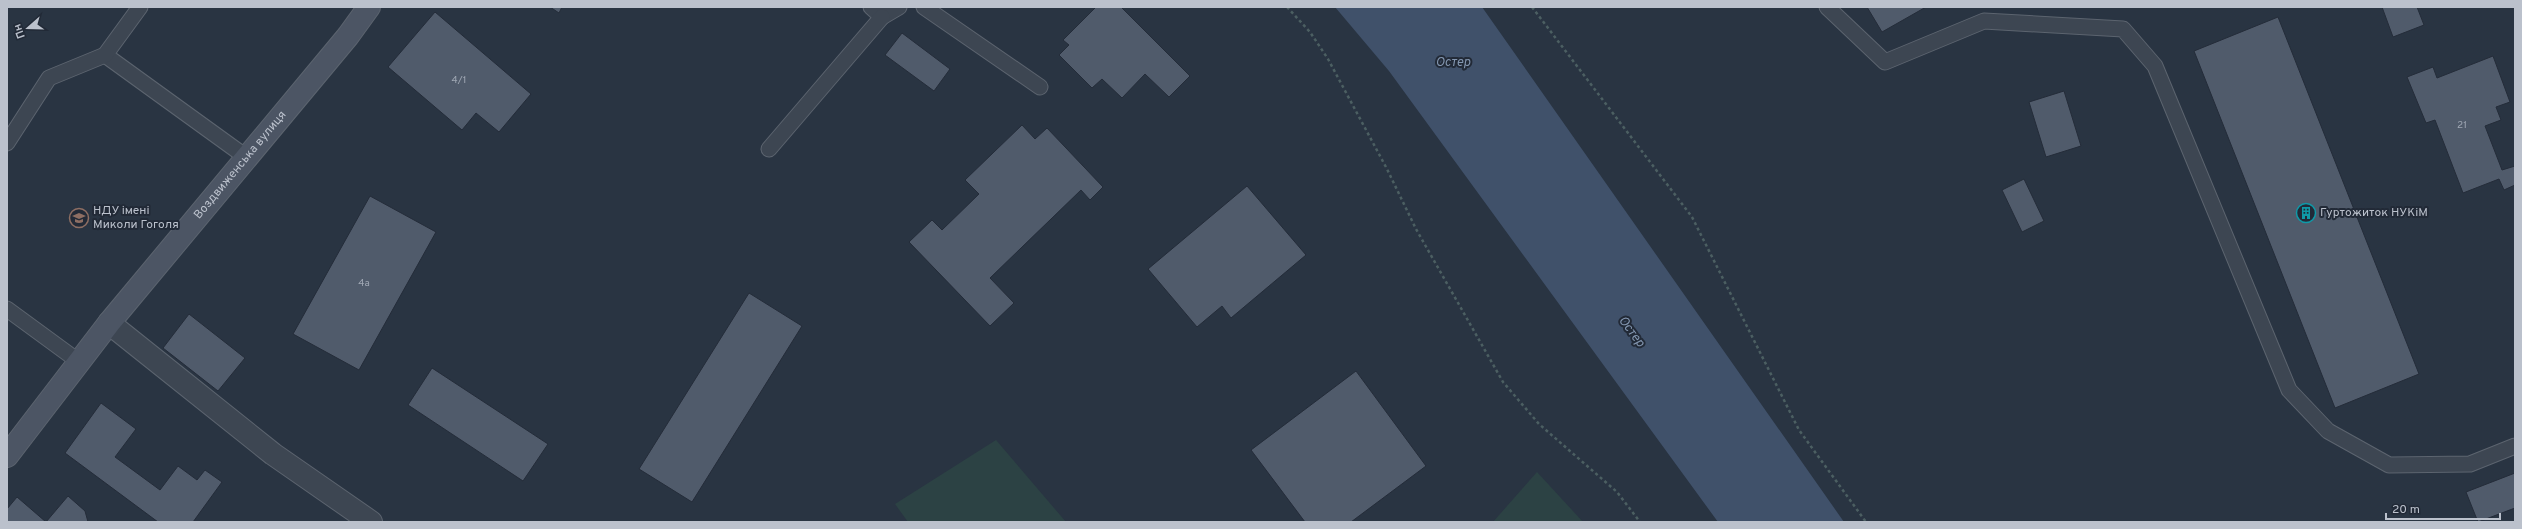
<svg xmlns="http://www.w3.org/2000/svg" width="2522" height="529" font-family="Overpass,sans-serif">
  <rect width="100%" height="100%" fill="#293442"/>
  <g fill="#2c4244">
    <polygon points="996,440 1066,522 908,522 895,504"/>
    <polygon points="1537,472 1583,522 1493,522"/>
  </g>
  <polygon fill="#40516a" points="1335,7 1482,7 1844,522 1718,522 1389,71"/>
  <g fill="#505b6b" stroke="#242c39">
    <polygon points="550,7 562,7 559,13"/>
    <polygon points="1096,7 1121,7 1190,76 1169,97 1145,74 1122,98 1102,79 1092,88 1059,55 1069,45 1063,40"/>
    <polygon points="1867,7 1926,7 1882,32"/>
    <polygon points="2382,7 2417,7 2424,25 2393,37"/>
    <polygon points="435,12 531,94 499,132 476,113 462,130 388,67"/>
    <polygon points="2278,17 2419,374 2335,408 2194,51"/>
    <polygon points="902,33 950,69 934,91 885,55"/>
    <polygon points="2493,56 2510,102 2496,107 2501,120 2485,126 2502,170 2515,166 2515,185 2504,190 2499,179 2463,193 2435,120 2426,123 2407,77 2433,67 2437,78"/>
    <polygon points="2064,91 2081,146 2046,157 2029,102"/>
    <polygon points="1022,125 1035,139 1047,128 1103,187 1090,200 1081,190 990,278 1014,303 990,326 909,242 932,220 942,230 979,194 965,180"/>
    <polygon points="2024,179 2044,221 2022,232 2002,190"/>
    <polygon points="1247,186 1306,255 1231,318 1222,306 1197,327 1148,269"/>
    <polygon points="370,196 436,232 359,370 293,334"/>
    <polygon points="749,293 802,326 692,502 639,469"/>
    <polygon points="189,314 245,358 218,391 163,348"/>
    <polygon points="432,368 548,444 523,481 408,405"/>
    <polygon points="1356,371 1426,466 1351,522 1305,522 1251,450"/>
    <polygon points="101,403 136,429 115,457 160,490 178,466 197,480 205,470 222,482 193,522 158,522 65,453"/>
    <polygon points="2515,473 2515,508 2478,522 2466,492"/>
    <polygon points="68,496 85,511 88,522 46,522"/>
    <polygon points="17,497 46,522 7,522 7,509"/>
  </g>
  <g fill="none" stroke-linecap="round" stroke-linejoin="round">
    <defs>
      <g id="lane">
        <polyline points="871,7 882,17 899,7"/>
        <polyline points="924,7 1040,87"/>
        <polyline points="1827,7 1885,62 1984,21 2123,29 2155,66 2289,390 2328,431 2389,465 2470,464 2515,446"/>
        <polyline points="105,55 246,157"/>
        <polyline points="7,143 49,78 105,55 140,7"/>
        <polyline points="769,149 882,17"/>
        <polyline points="7,309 78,361"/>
      </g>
      <polyline id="street" points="109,323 273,454 371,522"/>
      <g id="secondary">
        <path id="s1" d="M7 456 109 323 348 36 369 7"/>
      </g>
    </defs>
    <use href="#lane" stroke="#5c646f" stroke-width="17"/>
    <use href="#street" stroke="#5c646f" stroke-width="24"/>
    <use href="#secondary" stroke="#5c646f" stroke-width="24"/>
    <g stroke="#4c5f62" stroke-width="2.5" stroke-dasharray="3 3" stroke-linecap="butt">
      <polyline points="1287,7 1310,32 1328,59 1387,169 1416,229 1503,382 1539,424 1617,492 1640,522"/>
      <polyline points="1532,7 1692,217 1799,430 1866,522"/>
    </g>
    <use href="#lane" stroke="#3d4652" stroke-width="15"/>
    <use href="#street" stroke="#3d4652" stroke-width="22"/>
    <use href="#secondary" stroke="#4c5564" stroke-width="22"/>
  </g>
  <defs>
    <symbol id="building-ring" viewBox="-11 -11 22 22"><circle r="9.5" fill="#222a37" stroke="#0f9aa8" stroke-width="1.5"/><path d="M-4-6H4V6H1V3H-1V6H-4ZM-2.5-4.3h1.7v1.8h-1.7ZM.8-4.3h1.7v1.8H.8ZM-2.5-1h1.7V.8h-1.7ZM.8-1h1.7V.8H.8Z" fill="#0f9aa8"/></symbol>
    <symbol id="university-ring" viewBox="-11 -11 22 22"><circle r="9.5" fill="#222a37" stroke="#8d6e63" stroke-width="1.5"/><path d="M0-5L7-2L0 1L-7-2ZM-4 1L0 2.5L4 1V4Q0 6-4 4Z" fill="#8d6e63"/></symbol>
  </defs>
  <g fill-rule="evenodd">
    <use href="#building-ring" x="2295" y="202" width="22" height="22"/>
    <use href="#university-ring" x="68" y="207" width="22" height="22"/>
  </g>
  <g text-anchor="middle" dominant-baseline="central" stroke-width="4" stroke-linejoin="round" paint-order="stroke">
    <g font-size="10" fill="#a0a8b4">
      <text x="459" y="80">4/1</text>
      <text x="2462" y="125">21</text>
      <text x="364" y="283">4а</text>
    </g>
    <g font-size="12" fill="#bbc1cc" stroke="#222a37">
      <text stroke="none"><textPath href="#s1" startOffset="373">Воздвиженська вулиця</textPath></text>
    </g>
    <g font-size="12" fill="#bbc1cc" stroke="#222a37" text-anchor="start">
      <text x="93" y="211">НДУ імені<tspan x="93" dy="14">Миколи Гоголя</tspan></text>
      <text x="2320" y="213">Гуртожиток НУКіМ</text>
    </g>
    <g font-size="13" font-style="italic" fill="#8497b1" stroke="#222a37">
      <text x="1453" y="63">Остер</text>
      <text transform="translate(1631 332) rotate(53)">Остер</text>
    </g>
  </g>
  <rect width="2522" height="529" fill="none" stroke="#bbc1cc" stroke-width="16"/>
  <g transform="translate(28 28) rotate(250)" stroke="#222a37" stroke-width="3" paint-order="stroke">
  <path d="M0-3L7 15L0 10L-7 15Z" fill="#bbc1cc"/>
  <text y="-6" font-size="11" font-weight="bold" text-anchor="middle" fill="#bbc1cc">Пн</text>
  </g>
  <path d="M2386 513v6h114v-6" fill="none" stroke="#bbc1cc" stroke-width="2"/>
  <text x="2392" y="513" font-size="12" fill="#bbc1cc" stroke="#222a37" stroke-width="3" paint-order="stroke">20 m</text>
</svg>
